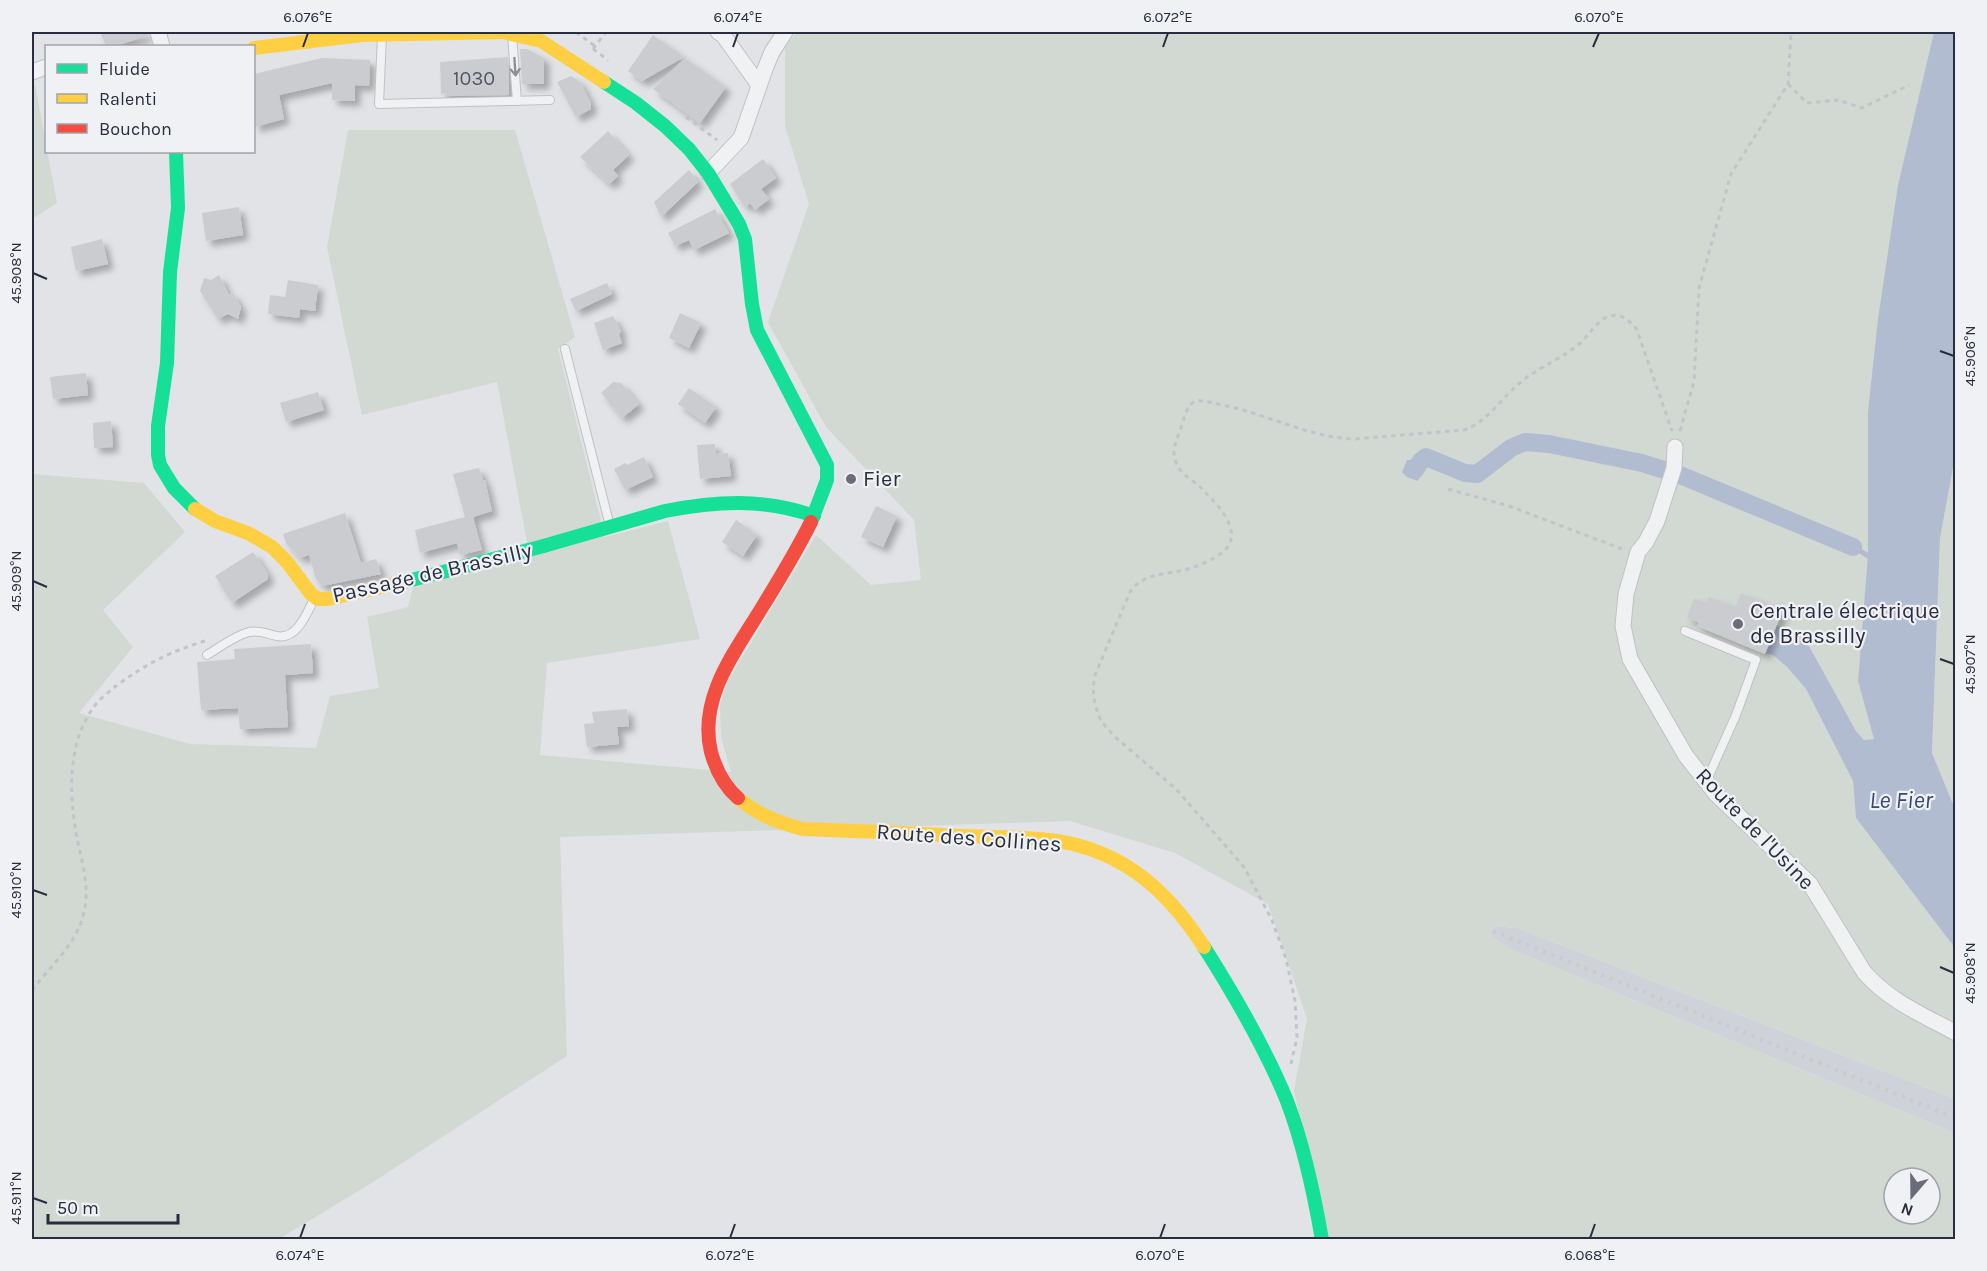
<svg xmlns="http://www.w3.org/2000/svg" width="1987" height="1271" font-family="Karla,sans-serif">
  <defs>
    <filter id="shadow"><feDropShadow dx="5.5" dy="5.5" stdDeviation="3" flood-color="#0004"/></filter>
  </defs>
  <rect width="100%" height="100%" fill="#e2e3e6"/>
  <polygon fill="#d0d2d9" points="1496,926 1517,928 1955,1099 1955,1133 1508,948 1491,936"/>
  <g fill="#d1d9d2" fill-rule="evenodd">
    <path d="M798 32H1934L1898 185 1858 681 1874 739 1864 740 1856 731 1809 646 1797 634 1765 654 1773 655 1787 667 1806 689 1853 781 1856 818 1955 948V1099L1517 928 1496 926 1491 936 1508 948 1955 1133V1239H1328L1294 1091 1307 1019 1268 904 1175 853 1070 821 560 837 567 1056 370 1184 279 1239H32V474L144 483 185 532 103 610 133 647 79 713 190 744 316 748 330 696 379 688 367 617 408 607 413 588 529 553 497 382 362 415 327 247 348 130H515L575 337 558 349 605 537 668 521 700 639 547 663 540 755 731 772 721 737 720 705 727 682 816 535 871 585 921 580 914 520 826 427 768 322 809 204 785 126V48L794 35ZM1894 1178H1930V1214H1894Z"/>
    <polygon points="35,84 57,203 32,219 32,87"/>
    <polygon points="1955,451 1955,809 1932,753 1940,538"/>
  </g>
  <g fill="#b1bcd0">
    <polygon points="1934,32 1955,32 1956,451 1940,538 1932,753 1955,809 1955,948 1856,818 1853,781 1806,689 1787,667 1773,655 1765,654 1776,625 1797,634 1809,646 1856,731 1864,740 1874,739 1858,681 1868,554 1868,412 1878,319 1898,185"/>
    <polygon points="1407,460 1415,460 1425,464 1418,481 1407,477 1402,472"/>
  </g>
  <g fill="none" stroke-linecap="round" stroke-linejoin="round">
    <polyline stroke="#b1bcd0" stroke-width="5" points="1853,547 1872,558"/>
    <polyline stroke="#b1bcd0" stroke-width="18" points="1415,470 1420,462 1426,457 1465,473 1477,474 1511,448 1525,442 1549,444 1642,463 1680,475 1853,547"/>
  </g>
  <g fill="#cbccd0" filter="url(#shadow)">
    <polygon points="100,32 148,32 149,35 116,46 106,46"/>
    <polygon points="653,35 684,57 642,81 628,71"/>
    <polygon points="520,49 527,49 544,58 544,84 522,84"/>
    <polygon points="508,57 509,95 446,96 446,93 441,94 440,62"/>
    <polygon points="322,58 370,60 369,86 355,85 355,101 332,100 332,83 279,95 284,119 254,127 254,74"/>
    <polygon points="685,58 726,87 700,123 653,89"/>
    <polygon points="571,76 580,82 591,103 591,109 576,117 557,82"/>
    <polygon points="608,131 629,155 613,170 618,176 609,184 580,157"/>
    <polygon points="763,159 776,178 761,189 769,199 755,210 750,203 745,207 730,184"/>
    <polygon points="689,170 698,182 661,217 654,202"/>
    <polygon points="239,207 243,235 206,241 202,213"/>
    <polygon points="715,209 729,233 694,250 689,240 675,246 668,233"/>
    <polygon points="102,239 108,264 76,271 71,247"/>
    <polygon points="219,275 229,295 233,293 241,307 238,319 228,314 218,319 200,291 204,278 211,280"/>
    <polygon points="288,280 318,285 315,311 300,309 299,318 268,314 270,295 285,297"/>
    <polygon points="607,283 612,294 576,311 570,299"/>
    <polygon points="680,313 701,323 689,348 669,338"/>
    <polygon points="613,316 621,331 619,334 622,343 603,350 594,323"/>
    <polygon points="86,373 88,395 53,399 50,377"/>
    <polygon points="613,382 621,383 639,404 622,418 601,393"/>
    <polygon points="689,388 716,407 705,423 678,404"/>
    <polygon points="318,392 324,410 286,422 280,403"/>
    <polygon points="111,421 113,447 94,448 93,423"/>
    <polygon points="715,444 716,454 728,453 731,476 700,479 697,445"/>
    <polygon points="644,457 653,477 625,490 614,469 625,463 627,465"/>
    <polygon points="479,468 483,480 485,480 492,511 473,517 482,550 460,555 457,543 420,553 415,530 465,517 453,474"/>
    <polygon points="876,506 897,516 883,547 861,537"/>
    <polygon points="345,513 361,563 376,559 381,574 322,586 316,579 309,555 300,558 286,543 283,534"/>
    <polygon points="736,520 757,535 743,556 722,542"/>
    <polygon points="253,552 268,574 268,579 232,603 215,576"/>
    <polygon points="1741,593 1783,610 1765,654 1697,626 1699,623 1687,617 1694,598 1707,603 1709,597 1735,607"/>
    <polygon points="311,644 313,673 285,675 288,727 240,729 238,708 201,710 197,662 235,659 234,649"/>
    <polygon points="627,709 629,726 617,727 619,744 587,747 584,724 594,723 592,712"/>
  </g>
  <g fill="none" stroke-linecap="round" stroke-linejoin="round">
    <defs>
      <g id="lane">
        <polyline points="512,35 517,101"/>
        <polyline points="382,36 379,104 550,100"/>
        <polyline points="565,349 610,526"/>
        <polyline points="1685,631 1756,660 1736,715 1706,782"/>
        <path d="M207 655C220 647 234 636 249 632 259 630 267 634 277 636 297 640 307 613 314 599"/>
      </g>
      <g id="street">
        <polyline points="158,32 162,46"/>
        <polyline points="718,32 723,35 759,85"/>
        <polyline points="32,72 46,67"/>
        <polyline points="708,173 741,138 765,69 772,52 785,32"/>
        <path d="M1675 447 1674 468 1657 521 1646 542 1638 552 1626 594 1623 626 1630 659 1686 756 1716 794 1810 884 1864 972C1889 1001 1923 1015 1956 1033"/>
      </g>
    </defs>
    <use href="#lane" stroke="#c0c1c4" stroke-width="10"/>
    <use href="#street" stroke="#c0c1c4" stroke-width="17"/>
    <g stroke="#c3c4c9" stroke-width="3" stroke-dasharray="4.5 4.5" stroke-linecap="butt">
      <polyline points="576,32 595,46"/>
      <polyline points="593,49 608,60"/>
      <polyline points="593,49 606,32"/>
      <polyline points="1788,84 1807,103 1838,100 1862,108 1909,85"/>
      <polyline points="686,117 717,140"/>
      <polyline points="1680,431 1694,381 1699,288 1731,174 1788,84 1791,32"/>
      <polyline points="1448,489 1509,506 1622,549"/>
      <path d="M32 990C50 967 78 942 84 912 91 883 79 855 75 826 69 787 69 742 93 708 99 699 109 692 116 686 144 665 171 651 205 641"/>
      <path d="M1291 1064 1297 1037 1295 1001 1286 959 1272 920 1244 867 1176 789 1115 737 1101 721 1095 705 1093 688 1095 675 1130 592C1133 588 1136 584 1140 582 1151 574 1166 574 1179 571 1193 569 1224 557 1230 543 1238 523 1212 499 1199 486 1190 478 1178 473 1175 459 1172 449 1177 439 1181 428 1184 418 1186 407 1195 401 1206 400 1216 404 1227 406 1272 416 1308 437 1354 439L1464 430C1488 422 1502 397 1521 382 1539 367 1561 359 1579 344 1590 335 1596 320 1610 316 1622 313 1630 321 1637 330L1672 431"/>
    </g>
    <use href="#lane" stroke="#f0f1f3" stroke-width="8"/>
    <use href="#street" stroke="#f0f1f3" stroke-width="15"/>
    <g stroke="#16e098" stroke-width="14">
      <polyline points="604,82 636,103 665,126 689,149 708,173 739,224 745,239 752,304 757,330 827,465 827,480 811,522"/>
      <polyline points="176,152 178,208 170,272 167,363 158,426 158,455 160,465 174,488 195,509"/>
      <path d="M404 582 540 547 665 511C716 501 764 498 814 516"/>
      <path d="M1204 947C1235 996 1265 1047 1287 1101 1304 1146 1314 1193 1322 1240"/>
    </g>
    <g stroke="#ffcf43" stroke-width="14">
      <polyline points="254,48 362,35 503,32 541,41 604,82"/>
      <polyline points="195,509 215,521 250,534 272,547 287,562 311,594 318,599 328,599 404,582"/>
      <path d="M738 798C758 815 779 823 803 829 856 831 909 833 962 836 988 837 1014 837 1040 839 1116 845 1164 885 1204 947"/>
    </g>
    <path stroke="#f24e42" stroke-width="14" d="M738 798C724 786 716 770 711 752 698 698 735 652 761 609 779 580 796 552 811 522"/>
    <polyline stroke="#cacbcd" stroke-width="4.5" stroke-dasharray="3 6" stroke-linecap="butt" points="1493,931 1956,1118"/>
  </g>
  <defs><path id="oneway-shaft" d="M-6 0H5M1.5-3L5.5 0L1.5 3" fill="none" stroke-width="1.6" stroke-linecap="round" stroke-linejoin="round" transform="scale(1.5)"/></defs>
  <use stroke="#8c9098" href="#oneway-shaft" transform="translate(515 67) rotate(86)"/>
  <path fill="none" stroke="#292e3e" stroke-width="2" d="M303 47 308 33M733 47 738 33M1163 47 1168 33M1593 47 1599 33M33 273 47 279M1940 351 1954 356M33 581 47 587M1940 659 1954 664M33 890 47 895M1940 967 1954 973M33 1198 47 1203M300 1238 305 1224M730 1238 735 1224M1160 1238 1165 1224M1590 1238 1595 1224"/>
  <g fill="#6a6d79" stroke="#eff1f5" stroke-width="2">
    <circle cx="851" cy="479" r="6"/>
    <circle cx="1738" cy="624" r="6"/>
  </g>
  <g text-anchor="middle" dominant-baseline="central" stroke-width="4.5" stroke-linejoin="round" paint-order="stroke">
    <g font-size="20" fill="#525663">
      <text x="474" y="78">1030</text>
    </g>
    <g font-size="22" fill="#292e3e" stroke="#eff1f5" text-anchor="start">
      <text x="863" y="479">Fier</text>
      <text x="1750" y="611">Centrale électrique<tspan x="1750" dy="25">de Brassilly</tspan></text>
    </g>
    <g font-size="22" fill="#292e3e" stroke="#eff1f5">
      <text transform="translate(432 573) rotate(-13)">Passage de Brassilly</text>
      <text transform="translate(1755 829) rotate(46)">Route de l'Usine</text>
      <text transform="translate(969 838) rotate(4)">Route des Collines</text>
    </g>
    <g font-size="24" font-style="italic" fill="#364970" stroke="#eff1f5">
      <text x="1901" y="800">Le Fier</text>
    </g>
  </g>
  <rect width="1987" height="1271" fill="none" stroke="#eff1f5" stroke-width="66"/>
  <rect x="45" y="45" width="210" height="108" fill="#eff1f5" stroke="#a0a3ac" stroke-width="1.5"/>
  <rect x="57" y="64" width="30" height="9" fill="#16e098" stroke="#a0a3ac" stroke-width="1.5"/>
  <text x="99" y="75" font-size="18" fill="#292e3e">Fluide</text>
  <rect x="57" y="94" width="30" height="9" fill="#ffcf43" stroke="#a0a3ac" stroke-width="1.5"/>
  <text x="99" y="105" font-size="18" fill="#292e3e">Ralenti</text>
  <rect x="57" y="124" width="30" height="9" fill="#f24e42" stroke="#a0a3ac" stroke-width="1.5"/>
  <text x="99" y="135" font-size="18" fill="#292e3e">Bouchon</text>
  <g transform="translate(1912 1196) rotate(200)"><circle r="28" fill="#eff1f5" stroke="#a0a3ac" stroke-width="1.5"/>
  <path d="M0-4.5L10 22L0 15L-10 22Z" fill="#6a6d79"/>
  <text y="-9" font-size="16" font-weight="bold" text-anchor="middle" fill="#292e3e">N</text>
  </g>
  <path d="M48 1214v9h130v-9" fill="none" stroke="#292e3e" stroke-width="3"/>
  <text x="57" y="1214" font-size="18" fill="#292e3e" stroke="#eff1f5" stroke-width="4.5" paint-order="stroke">50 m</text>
  <rect x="33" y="33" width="1921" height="1205" fill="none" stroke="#292e3e" stroke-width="2"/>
  <g font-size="15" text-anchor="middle" fill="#292e3e">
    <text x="308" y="22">6.076°E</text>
    <text x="738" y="22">6.074°E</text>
    <text x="1168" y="22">6.072°E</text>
    <text x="1599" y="22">6.070°E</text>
    <text transform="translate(16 273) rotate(-90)" y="5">45.908°N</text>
    <text transform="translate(1970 356) rotate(-90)" y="5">45.906°N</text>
    <text transform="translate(16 581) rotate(-90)" y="5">45.909°N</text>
    <text transform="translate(1970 664) rotate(-90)" y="5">45.907°N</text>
    <text transform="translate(16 890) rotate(-90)" y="5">45.910°N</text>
    <text transform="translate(1970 973) rotate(-90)" y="5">45.908°N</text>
    <text transform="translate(16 1198) rotate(-90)" y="5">45.911°N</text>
    <text x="300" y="1260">6.074°E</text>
    <text x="730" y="1260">6.072°E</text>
    <text x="1160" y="1260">6.070°E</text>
    <text x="1590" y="1260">6.068°E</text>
  </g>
</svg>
